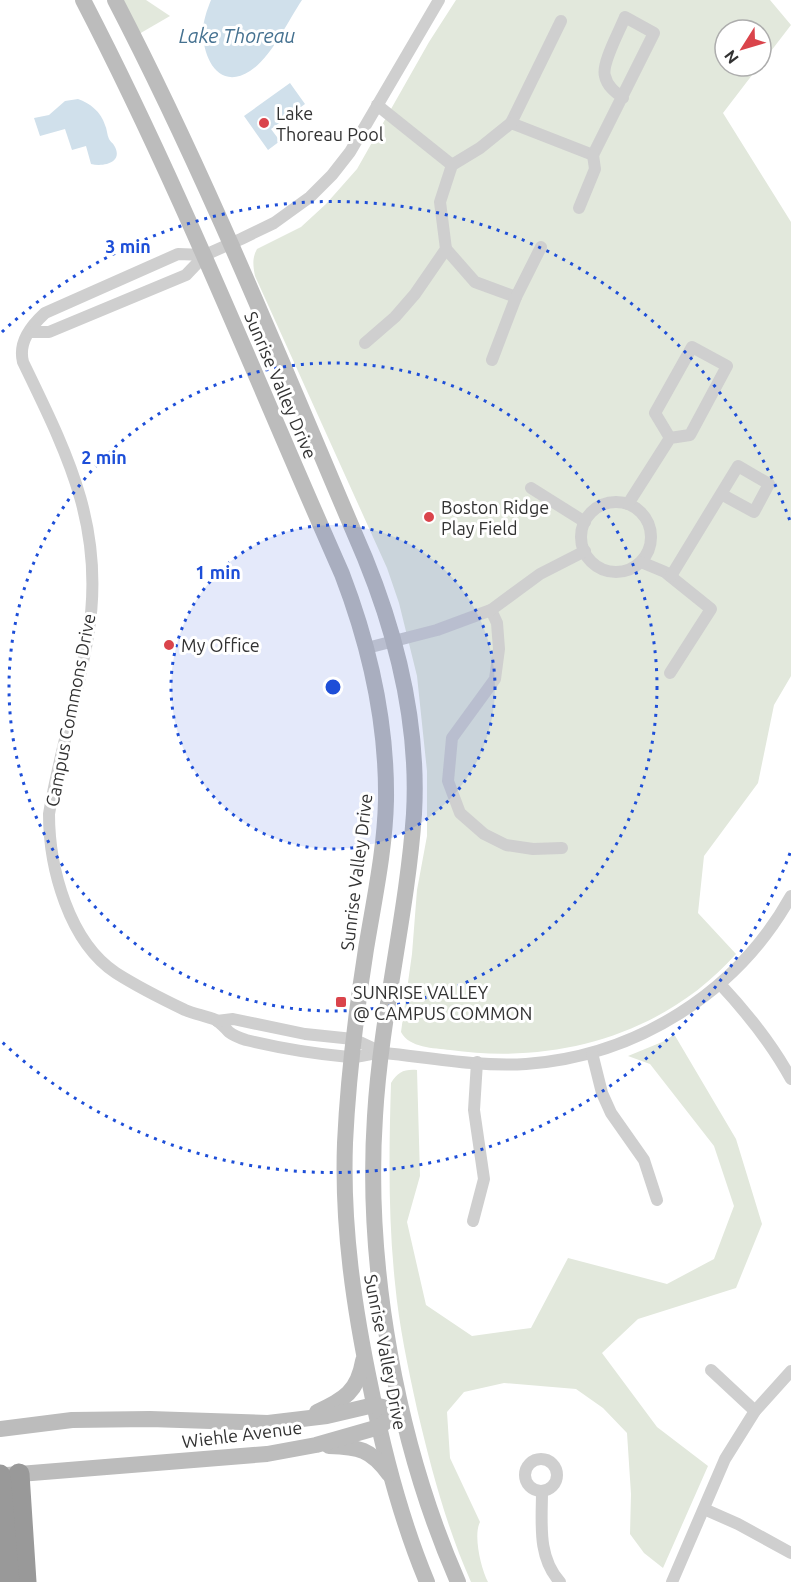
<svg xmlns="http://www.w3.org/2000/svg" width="791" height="1582" font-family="Ubuntu,sans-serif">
  <rect width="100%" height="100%" fill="#fff"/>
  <g fill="#e2e8dc">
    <polygon points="122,0 146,0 170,16 139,34"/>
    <path d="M456 0H770L791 25 761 64V30H725V66H759L723 113 791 222V676L774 705 758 783 704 856 698 913 736 954C664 1035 555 1065 450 1050 434 1048 409 1048 401 1032L412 954 417 890 427 836V771L417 676 399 603 387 568 255 276C253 266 252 258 257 249L301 227 326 204 357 169 429 42Z"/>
    <path d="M674 1034 736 1139 762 1224 736 1288 638 1319 602 1353 657 1427 708 1466 663 1568 644 1553 630 1534 631 1494 627 1433 603 1408 576 1389 504 1383 464 1392 447 1412 450 1458 480 1522C473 1535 481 1569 488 1582H471C446 1526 431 1468 417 1409 408 1367 399 1326 395 1283 388 1217 389 1150 391 1083 398 1072 404 1069 417 1070L420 1176 407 1222 426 1305 472 1336 531 1328 568 1258 667 1284 714 1259 734 1206 714 1146 650 1064 628 1056 667 1040Z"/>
  </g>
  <g fill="#d0e0eb">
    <path d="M211 0H302C288 21 271 58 250 71 219 91 203 58 203 32 203 21 207 10 211 0Z"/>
    <polygon points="290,83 305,104 271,129 280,141 268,150 244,116"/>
    <path d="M78 99C90 103 101 112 105 125 107 129 107 135 109 139 112 144 112 141 115 147 123 163 103 167 91 164L86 146 72 150 65 129 40 136 34 118 49 115 65 101Z"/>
  </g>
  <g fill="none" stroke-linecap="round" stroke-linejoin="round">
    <g stroke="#cfcfcf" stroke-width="12">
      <path d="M439 0 350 152 332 175 310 197 274 223 241 239 205 255 178 254 45 313C31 326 18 342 23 362 68 455 106 529 88 636 78 696 59 754 49 814 49 868 69 942 116 973 138 987 162 999 185 1010 195 1014 206 1016 216 1020 221 1023 225 1028 229 1032 234 1036 240 1038 246 1040 279 1048 315 1054 349 1057 361 1058 373 1052 385 1053 431 1058 479 1067 526 1064 636 1056 737 993 791 896"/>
      <path d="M561 21 511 123 593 155 654 33 625 17C620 30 601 64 605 76 607 86 615 92 623 98"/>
      <polyline points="377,105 452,165"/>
      <polyline points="579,208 595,169 593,155"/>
      <polyline points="446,249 475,282 516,297"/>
      <polyline points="31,332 49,332 186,275 205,255"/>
      <polyline points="365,343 395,317 415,294 446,249 440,202 452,165 480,148 511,123"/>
      <polyline points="492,360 516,297 541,247"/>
      <polyline points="531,488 585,522"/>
      <circle cx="616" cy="537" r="35"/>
      <polyline points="628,504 670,438 690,435 727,366 692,347 655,413 670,438"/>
      <polyline points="641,562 665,572 711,609 670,673"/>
      <polyline points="671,576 738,466 769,484 754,512 721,494"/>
      <polyline points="491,610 497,623 499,649 495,679 452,738 448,781 460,813 484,834 506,845 533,849 562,848"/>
      <polyline points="367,648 437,630 491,610 540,574 585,551"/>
      <path d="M720 984C748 1014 772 1044 791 1079"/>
      <polyline points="217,1021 233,1019 305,1034 353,1039 381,1052"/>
      <polyline points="592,1053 602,1093 611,1113 644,1160 657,1200"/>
      <polyline points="473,1221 484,1179 474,1110 477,1062"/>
      <polyline points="711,1370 755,1411"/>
      <circle cx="541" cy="1475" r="16"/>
      <path d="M542 1491C542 1522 537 1557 560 1582"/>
      <polyline points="704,1509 738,1524 791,1553"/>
      <polyline points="672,1582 725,1459 755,1411 791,1371"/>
    </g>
    <g stroke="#bcbcbc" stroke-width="16">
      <path d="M83 0C180 187 257 382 342 574 370 647 387 722 386 800 385 850 374 900 366 949 356 1013 348 1078 345 1143 342 1227 354 1308 371 1389 384 1454 401 1520 427 1582"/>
      <path d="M115 0C209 181 285 371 365 558 398 639 419 725 414 814 407 915 381 1014 375 1116 365 1267 397 1443 458 1582"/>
      <path d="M317 1412C344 1400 358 1391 363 1361"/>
      <polyline points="0,1429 72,1420 150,1419 268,1423 327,1416 374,1405 383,1407"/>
      <path d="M329 1446C359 1447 371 1449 389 1474"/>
      <polyline points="7,1475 267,1454 316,1445 379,1427 401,1410"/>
    </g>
    <g stroke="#999" stroke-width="21">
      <polyline points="19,1474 26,1582"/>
      <polyline points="0,1475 9,1582"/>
    </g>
  </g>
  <circle cx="333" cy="687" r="162" fill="#1d4ed8" fill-opacity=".12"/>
  <g fill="none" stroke="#1d4ed8" stroke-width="3" stroke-dasharray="3 6">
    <circle cx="333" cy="687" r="162"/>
    <circle cx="333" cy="687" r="324"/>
    <path d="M790 853A486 486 0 0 1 2 1042M2 332A486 486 0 0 1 790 521"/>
  </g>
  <g fill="#da444b" stroke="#fff" stroke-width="2">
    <circle cx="264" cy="123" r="6"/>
    <circle cx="429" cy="517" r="6"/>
    <circle cx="169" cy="645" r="6"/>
    <rect x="335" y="996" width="12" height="12" rx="3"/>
  </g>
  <g text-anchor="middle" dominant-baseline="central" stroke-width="6" stroke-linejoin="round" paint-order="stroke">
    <g font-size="18" fill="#323232" stroke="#fff" text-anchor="start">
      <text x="276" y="113">Lake<tspan x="276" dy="21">Thoreau Pool</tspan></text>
      <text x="441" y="507">Boston Ridge<tspan x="441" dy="21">Play Field</tspan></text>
      <text x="181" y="645">My Office</text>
      <text x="353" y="992">SUNRISE VALLEY<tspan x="353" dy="21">@ CAMPUS COMMON</tspan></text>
    </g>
    <g font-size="18" fill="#323232" stroke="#fff">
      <text transform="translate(281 385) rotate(67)">Sunrise Valley Drive</text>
      <text transform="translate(70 710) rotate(-79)">Campus Commons Drive</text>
      <text transform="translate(356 872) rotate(-83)">Sunrise Valley Drive</text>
      <text transform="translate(386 1352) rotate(79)">Sunrise Valley Drive</text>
      <text transform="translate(242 1434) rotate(-7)">Wiehle Avenue</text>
    </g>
    <g font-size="20" font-style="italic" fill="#457190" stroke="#fff">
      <text x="237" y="35">Lake Thoreau</text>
    </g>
  </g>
  <circle cx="333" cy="687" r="9" fill="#1d4ed8" stroke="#fff" stroke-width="3"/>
  <g font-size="18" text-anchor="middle" font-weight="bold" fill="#1d4ed8" stroke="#fff" stroke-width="6" stroke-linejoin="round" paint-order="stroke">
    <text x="128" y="253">3 min</text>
    <text x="104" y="464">2 min</text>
    <text x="218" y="579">1 min</text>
  </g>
  <g transform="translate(743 48) rotate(233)"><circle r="28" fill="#ffffff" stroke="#adadad" stroke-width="1.5"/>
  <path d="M0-4.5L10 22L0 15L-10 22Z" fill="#da444b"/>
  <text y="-9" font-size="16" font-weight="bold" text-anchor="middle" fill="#323232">N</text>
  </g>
</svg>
